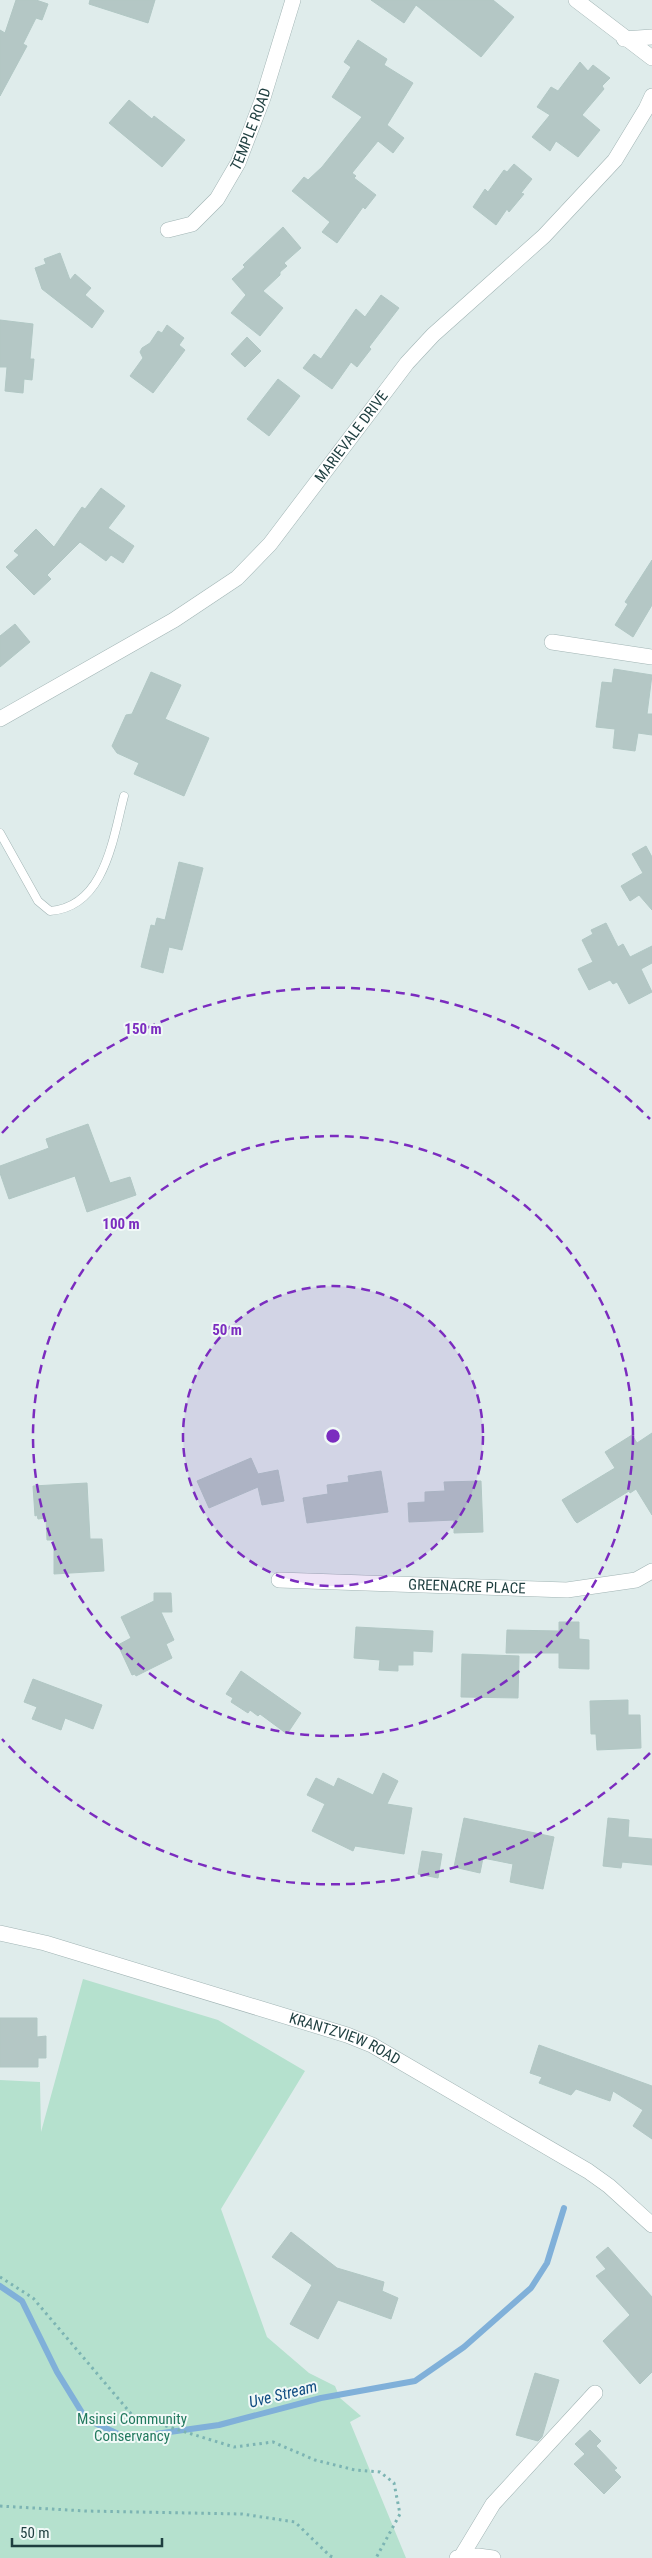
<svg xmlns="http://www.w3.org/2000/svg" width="652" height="2558" font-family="'Roboto Condensed',sans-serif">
  <rect width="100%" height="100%" fill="#dfeceb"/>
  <polygon fill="#b5e1ce" points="83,1979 218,2020 305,2071 221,2209 267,2337 309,2373 335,2386 340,2398 361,2416 350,2422 406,2558 0,2558 0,2080 40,2082 41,2132"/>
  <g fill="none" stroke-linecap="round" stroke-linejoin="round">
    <polyline stroke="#80b0d9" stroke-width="6" points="0,2286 22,2301 57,2372 86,2419 127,2438 219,2425 321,2398 415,2381 464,2347 531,2288 547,2263 564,2208"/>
  </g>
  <g fill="#b4c7c5" stroke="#b1c7c4">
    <polygon points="16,0 36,0 48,4 42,20 36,18 23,44 27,46 0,96 0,30 5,33"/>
    <polygon points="90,0 155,0 148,23 89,4"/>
    <polygon points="371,0 493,0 514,17 481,57 416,5 404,23"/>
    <polygon points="358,40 387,59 384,65 413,83 387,125 404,138 393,153 378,141 352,173 356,176 354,178 376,195 365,209 363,207 337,243 322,232 330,222 292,191 304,177 308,180 322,167 362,117 332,97 351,67 344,62"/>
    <polygon points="580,62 588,71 593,65 610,78 602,86 604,89 582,115 600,130 578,157 556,141 550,151 532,137 550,115 537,107 551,87 558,91"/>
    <polygon points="129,100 152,119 154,116 185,140 162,167 109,123"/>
    <polygon points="514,164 532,179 521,193 524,194 509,212 507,209 496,225 473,207 485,189 488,192 504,170 507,172"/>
    <polygon points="283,227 301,248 284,263 287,266 280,272 280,275 263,291 283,308 260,336 231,313 246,295 232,279 245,267 243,265"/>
    <polygon points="60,253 70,280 75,274 91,288 85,295 104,311 92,328 42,289 35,268 46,264 44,259"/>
    <polygon points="381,295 399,308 369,347 371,349 357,367 351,362 332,389 303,368 314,354 321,359 356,309 365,317"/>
    <polygon points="0,320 33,324 30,359 34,359 32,380 24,379 23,393 5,391 7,367 0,367"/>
    <polygon points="167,325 184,338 179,345 185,350 153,393 130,376 143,358 140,352 142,348 150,343 158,331 162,333"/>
    <polygon points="247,337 261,351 245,367 231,354"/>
    <polygon points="278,379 300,396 269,436 247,419"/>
    <polygon points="101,488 125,506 108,528 134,546 123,563 111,555 106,561 80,542 47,575 51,579 34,595 6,567 19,555 14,551 36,529 54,547 82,507 85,509"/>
    <polygon points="652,560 652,605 633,637 615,625 628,604 625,602"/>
    <polygon points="15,624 30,642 0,667 0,636"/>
    <polygon points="614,669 652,675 647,714 652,714 652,735 638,733 635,751 613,748 615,729 596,727 602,682 612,683"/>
    <polygon points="151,672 181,685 165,719 209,738 184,796 134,774 139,763 117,753 112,746 126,715 132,714"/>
    <polygon points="646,846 652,857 652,910 639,895 630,901 621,886 643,873 632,854"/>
    <polygon points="179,862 203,868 182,950 169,947 163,973 141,967 151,925 155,926 157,918 165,920"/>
    <polygon points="606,923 618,947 623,944 630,957 652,946 652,963 641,969 652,992 629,1004 617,982 613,984 610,980 589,990 578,969 593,962 582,940 593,934 591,930"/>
    <polygon points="88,1124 110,1183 130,1177 136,1195 87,1212 75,1176 9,1199 0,1173 0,1166 49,1148 46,1139"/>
    <polygon points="652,1433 652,1515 636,1489 630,1493 629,1491 577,1523 575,1521 562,1500 615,1468 605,1452 632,1435 637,1443"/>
    <polygon points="251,1458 258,1474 278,1470 284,1501 262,1505 258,1487 209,1508 197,1481"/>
    <polygon points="381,1471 388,1512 307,1523 303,1498 328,1494 327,1485 349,1482 348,1476"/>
    <polygon points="481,1481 483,1532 454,1533 454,1520 409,1522 408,1503 425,1502 425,1492 445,1491 444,1482"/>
    <polygon points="87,1483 90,1539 102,1539 104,1571 54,1574 54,1540 47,1540 46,1518 38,1519 37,1515 35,1516 33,1486"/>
    <polygon points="154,1593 171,1593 172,1612 161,1612 174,1640 166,1644 172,1658 136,1676 135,1674 132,1675 118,1645 131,1638 121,1617 154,1601"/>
    <polygon points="559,1622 579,1622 579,1639 589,1640 589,1669 559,1668 559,1653 506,1653 507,1630 559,1631"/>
    <polygon points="356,1627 433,1631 432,1652 413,1651 413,1665 398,1665 398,1671 379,1670 380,1660 354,1658"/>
    <polygon points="462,1654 519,1656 518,1698 461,1697"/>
    <polygon points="241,1671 301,1713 287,1734 260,1714 258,1716 250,1710 248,1713 231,1702 233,1698 226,1694"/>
    <polygon points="33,1679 102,1705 93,1729 65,1718 61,1730 32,1719 37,1707 24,1702"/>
    <polygon points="628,1700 628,1715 640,1715 641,1748 597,1750 596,1734 591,1734 590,1701"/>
    <polygon points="383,1773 398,1781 387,1804 412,1808 404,1854 355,1846 353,1851 312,1831 325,1804 307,1795 316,1778 334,1787 338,1778 373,1795"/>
    <polygon points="464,1818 554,1837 543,1889 510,1882 513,1864 483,1858 480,1873 454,1867"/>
    <polygon points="608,1818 629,1820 628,1837 652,1839 652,1865 622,1862 621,1868 603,1866"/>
    <polygon points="422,1851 442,1854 438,1878 418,1874"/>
    <polygon points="0,2018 37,2018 37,2037 46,2036 46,2058 38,2058 38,2067 0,2067"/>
    <polygon points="539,2045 652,2086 652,2139 633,2126 643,2110 613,2091 610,2101 576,2089 571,2095 539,2083 542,2077 530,2073"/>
    <polygon points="291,2232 337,2268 384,2282 382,2291 398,2298 391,2319 338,2300 318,2339 290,2324 312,2285 272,2257"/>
    <polygon points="608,2247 652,2297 652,2372 640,2384 603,2341 630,2315 596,2276 606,2269 596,2257"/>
    <polygon points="535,2373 559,2380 542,2437 538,2441 516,2435"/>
    <polygon points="590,2430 601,2441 596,2446 617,2468 614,2470 621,2477 604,2494 574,2464 585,2454 575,2444"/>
  </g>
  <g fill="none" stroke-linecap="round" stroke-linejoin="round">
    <defs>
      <path id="lane" d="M0 833 38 901 50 911C105 907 113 838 124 796"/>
      <g id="street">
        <polyline points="576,0 652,58"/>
        <polyline points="624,39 652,37"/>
        <path id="s1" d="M168 230 192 224 217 199 238 163 263 98 293 0"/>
        <polyline points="552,642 652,657"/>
        <path id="s2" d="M0 719 174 620 237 578 270 544 407 363 433 335 544 236 615 160 646 109 652 96"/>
        <path id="s3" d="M279 1580 567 1590 636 1580 652 1571"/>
        <path id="s4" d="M0 1933 45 1943 347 2035 372 2045 588 2171 609 2186 652 2225"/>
        <polyline points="461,2557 493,2504 595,2393"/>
        <polyline points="457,2558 478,2556 493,2558"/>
      </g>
    </defs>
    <use href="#lane" stroke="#a1b4b4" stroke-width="9"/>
    <use href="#street" stroke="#a1b4b4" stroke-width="16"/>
    <g stroke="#7cb4b3" stroke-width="3" stroke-dasharray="2.5 4" stroke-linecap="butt">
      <polyline points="0,2277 33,2298 133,2416 234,2447 273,2442 315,2460 355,2470 380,2472 394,2483 400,2514 376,2558"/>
      <polyline points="0,2506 85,2511 242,2514 295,2522 330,2556 336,2558"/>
    </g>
    <use href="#lane" stroke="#fff" stroke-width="8"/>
    <use href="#street" stroke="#fff" stroke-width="15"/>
  </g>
  <circle cx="333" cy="1436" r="150" fill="#7b2cbf" fill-opacity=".12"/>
  <g fill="none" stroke="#7b2cbf" stroke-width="2.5" stroke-dasharray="9 6">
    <circle cx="333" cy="1436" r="150"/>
    <circle cx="333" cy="1436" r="300"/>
    <path d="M650 1753A449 449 0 0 1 2 1739M2 1133A449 449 0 0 1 650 1119"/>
  </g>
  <g text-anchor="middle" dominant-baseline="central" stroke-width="4" stroke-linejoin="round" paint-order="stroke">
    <g font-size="15" fill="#1e3e3f" stroke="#f0f9f7">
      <text stroke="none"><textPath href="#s1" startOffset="138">TEMPLE ROAD</textPath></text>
      <text stroke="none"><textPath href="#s2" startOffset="458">MARIEVALE DRIVE</textPath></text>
      <text stroke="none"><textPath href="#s3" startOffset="188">GREENACRE PLACE</textPath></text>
      <text stroke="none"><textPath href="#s4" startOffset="361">KRANTZVIEW ROAD</textPath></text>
    </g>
    <g font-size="15" fill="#237a5f" stroke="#f0f9f7">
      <text x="132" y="2419">Msinsi Community<tspan x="132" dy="17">Conservancy</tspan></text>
    </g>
    <g font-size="16" font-style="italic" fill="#114d82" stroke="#f0f9f7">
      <text transform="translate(283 2394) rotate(-14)">Uve Stream</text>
    </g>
  </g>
  <circle cx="333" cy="1436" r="8" fill="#7b2cbf" stroke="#f0f9f7" stroke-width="2.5"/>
  <g font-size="15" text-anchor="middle" font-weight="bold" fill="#7b2cbf" stroke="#f0f9f7" stroke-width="4" stroke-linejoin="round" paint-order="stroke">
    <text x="143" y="1034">150 m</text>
    <text x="121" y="1229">100 m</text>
    <text x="227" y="1335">50 m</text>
  </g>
  <path d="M12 2538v8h150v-8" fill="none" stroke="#1e3e3f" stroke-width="2.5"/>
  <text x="20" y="2538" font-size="15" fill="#1e3e3f" stroke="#f0f9f7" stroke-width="4" paint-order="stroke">50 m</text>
</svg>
